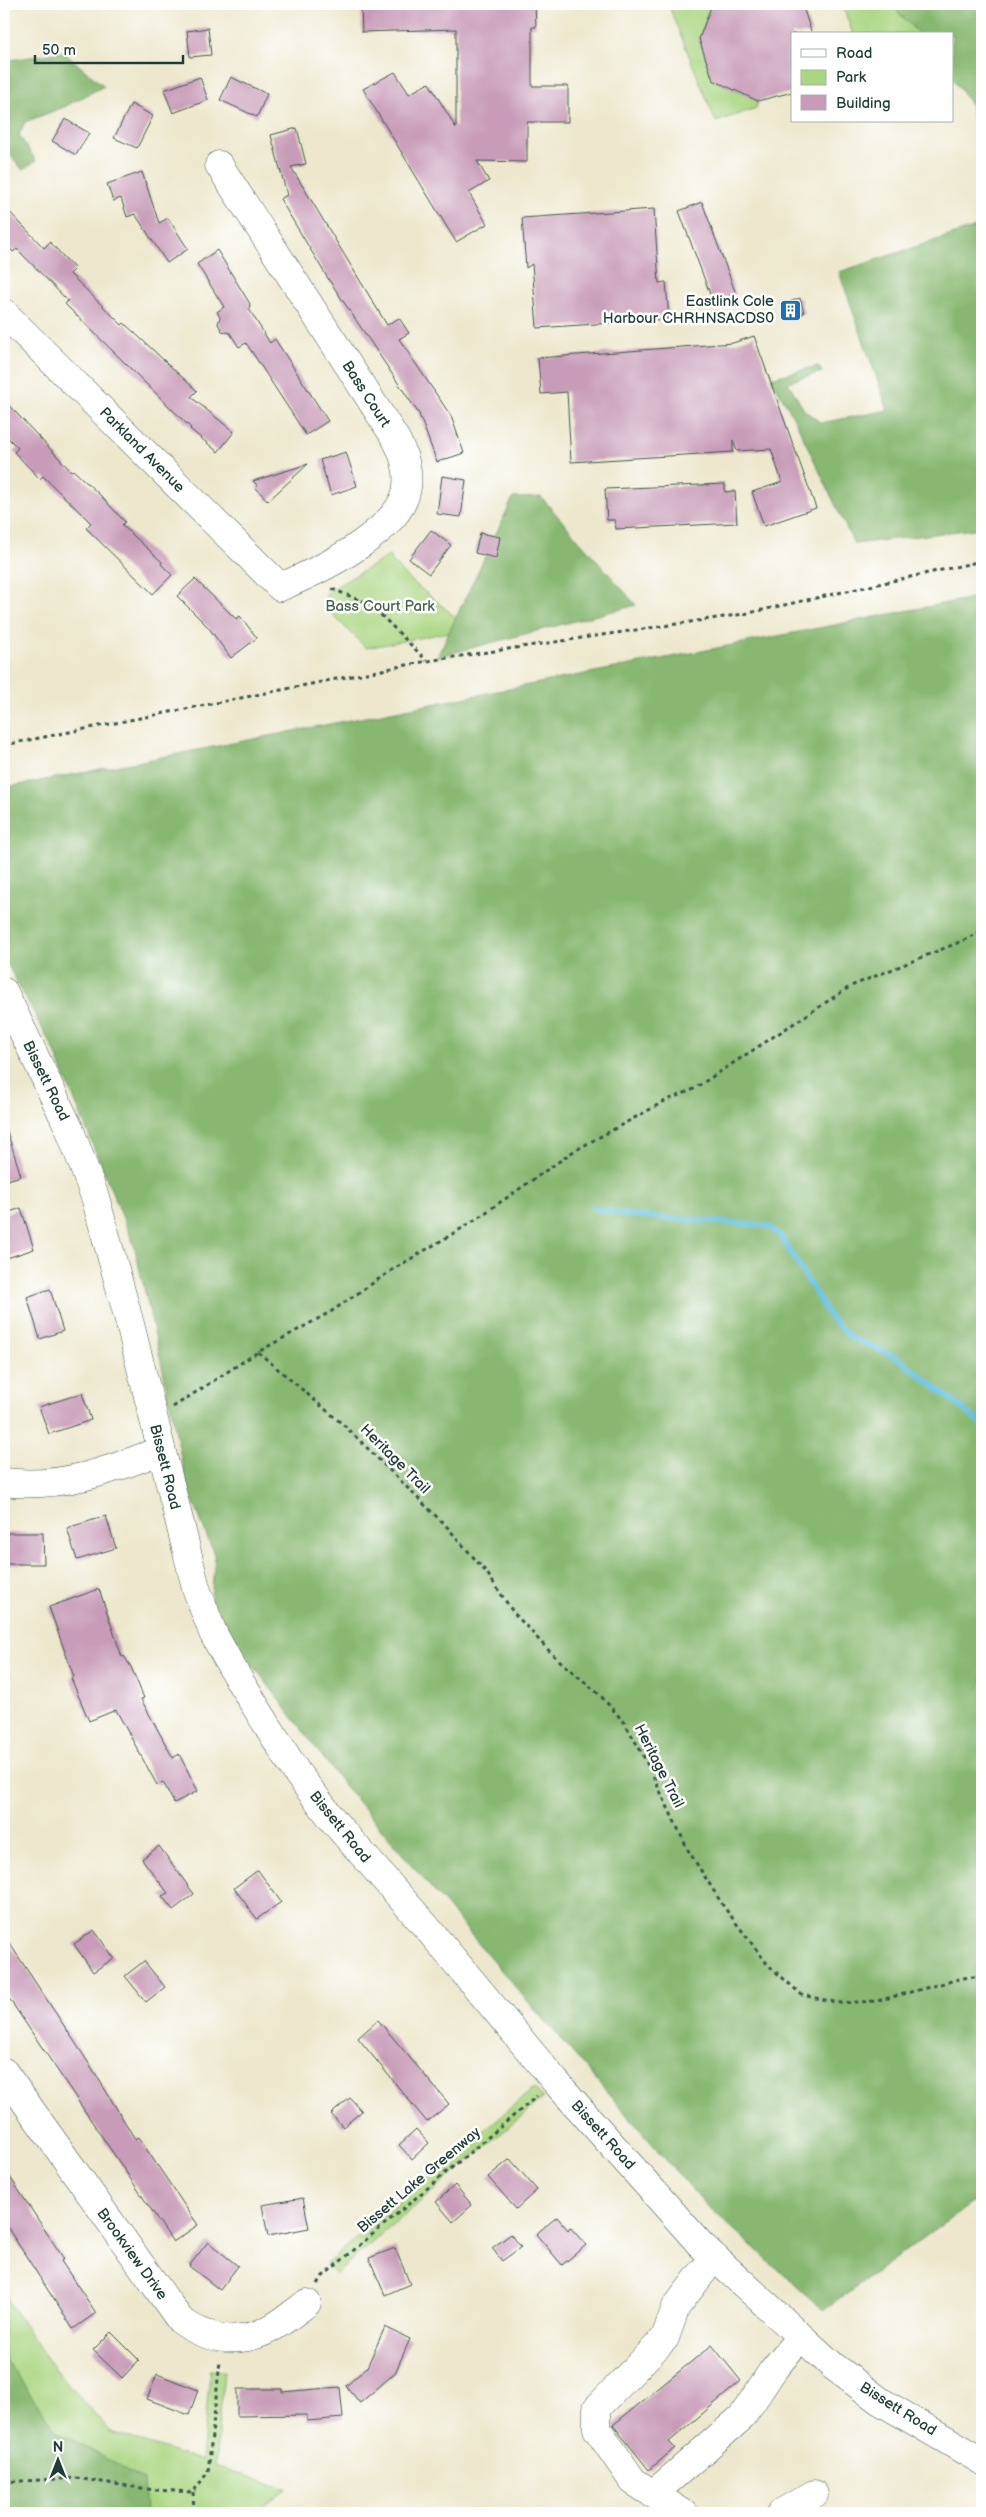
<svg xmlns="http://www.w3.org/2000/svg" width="986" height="2517" font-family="'Balsamiq Sans',sans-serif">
  <rect width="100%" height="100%" fill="#fff"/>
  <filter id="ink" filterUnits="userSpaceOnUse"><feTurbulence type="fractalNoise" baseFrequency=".02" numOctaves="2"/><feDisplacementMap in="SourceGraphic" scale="10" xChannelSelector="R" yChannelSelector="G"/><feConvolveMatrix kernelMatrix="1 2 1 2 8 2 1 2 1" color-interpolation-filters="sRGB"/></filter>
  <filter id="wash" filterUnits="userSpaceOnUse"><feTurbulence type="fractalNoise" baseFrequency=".0096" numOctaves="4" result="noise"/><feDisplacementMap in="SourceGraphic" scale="20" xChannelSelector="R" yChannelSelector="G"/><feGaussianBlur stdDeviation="1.12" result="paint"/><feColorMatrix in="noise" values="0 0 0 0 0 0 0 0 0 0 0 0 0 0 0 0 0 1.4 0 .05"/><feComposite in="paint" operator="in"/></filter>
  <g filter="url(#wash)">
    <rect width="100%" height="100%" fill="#ede8cd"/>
    <g fill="#aad682" stroke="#648a5b">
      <polygon points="668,4 712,4 699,39 713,80 758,101 756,108 716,122"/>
      <polygon points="842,4 890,4 919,34 853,34"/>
      <path d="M389 556 403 574 469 628 366 648 328 610C323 603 323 596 330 590Z"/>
      <polygon points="534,2088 543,2098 335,2274 326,2264"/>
      <polygon points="4,2295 51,2365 111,2432 202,2461 210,2370 224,2371 215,2466 286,2489 254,2513 4,2513"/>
    </g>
    <g fill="#87b770" stroke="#537a52">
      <polygon points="890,4 982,4 982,167 970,103 952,78 952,34 919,34"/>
      <polygon points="63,52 104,86 64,107 25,122 19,135 36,161 23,170 4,148 4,61"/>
      <polygon points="982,225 982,528 854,544 794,418 771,378 818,366 822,372 788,382 804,410 821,423 888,410 839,272"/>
      <polygon points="541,497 636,605 437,657 513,498"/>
      <polygon points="982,596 982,2196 823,2310 701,2200 517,1989 343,1784 210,1608 215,1557 186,1482 162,1366 134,1245 54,1050 4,958 4,788"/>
      <polygon points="4,2358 57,2431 144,2480 146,2513 4,2513"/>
    </g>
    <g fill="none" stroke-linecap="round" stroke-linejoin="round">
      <g stroke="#62bfe0" stroke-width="5.5">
        <polyline points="979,4 982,6"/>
        <polyline points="593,1208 626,1215 768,1226 780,1235 830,1317 850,1337 898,1358 982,1424"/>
      </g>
    </g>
    <g id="blocks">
      <g fill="#c89cb8">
        <polygon points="361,4 535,4 536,27 532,27 532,86 568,86 568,122 527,122 527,162 477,161 489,181 469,193 487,224 456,242 363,89 395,72 409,94 429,83 456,128 456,29 362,32"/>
        <polygon points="712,4 797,4 803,7 812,34 792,34 792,92 758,101 713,80 699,39"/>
        <polygon points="208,28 211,55 190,57 187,31"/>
        <polygon points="200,77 208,100 173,113 164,90"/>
        <polygon points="231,77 267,94 257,117 220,100"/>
        <polygon points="131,104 153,116 137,148 114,138"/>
        <polygon points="65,119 89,133 76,155 52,141"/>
        <polygon points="297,128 306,164 291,167 387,325 399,318 409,333 399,339 451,416 464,453 437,462 419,414 327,277 280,199 287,195 271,135"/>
        <polygon points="142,172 159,223 168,218 188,249 167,263 135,214 127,217 121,198 113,201 107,184"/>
        <polygon points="702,202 736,294 713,302 679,211"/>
        <polygon points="4,206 44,248 50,242 75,269 70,274 122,325 124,323 197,391 191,397 234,432 218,452 190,429 191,428 65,304 68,301 17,249 13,252 4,242"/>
        <polygon points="654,209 659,283 666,282 669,319 537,328 532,264 526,268 522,218"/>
        <polygon points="217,250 250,304 249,309 270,343 275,339 328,421 306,435 246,343 239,347 230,333 222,331 218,324 220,317 217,312 224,307 197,264"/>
        <polygon points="800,298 804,313 788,320 782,305"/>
        <polygon points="754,336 816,508 764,526 752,492 782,482 771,449 737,451 733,440 733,452 571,462 567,392 541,394 538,358 733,343"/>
        <polygon points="4,400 71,471 73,470 100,495 125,522 122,525 162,562 161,564 172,575 153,594 86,528 91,523 43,476 40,479 14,452 18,448 5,435 4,437"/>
        <polygon points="346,452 357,486 331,495 320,460"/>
        <polygon points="308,464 268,501 256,488 258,486 253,481"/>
        <polygon points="442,476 466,480 461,517 437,514"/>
        <polygon points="725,484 725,492 735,491 737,523 616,529 615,520 607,520 605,489"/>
        <polygon points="431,530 451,545 429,574 409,559"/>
        <polygon points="480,533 500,537 496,558 475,553"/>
        <polygon points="195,579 236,619 240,616 257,638 231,658 208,627 177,596"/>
        <polygon points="7,1131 21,1176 4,1181 4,1132"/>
        <polygon points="21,1208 34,1249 7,1258 4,1247 4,1214"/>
        <polygon points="50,1289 63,1331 40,1339 27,1297"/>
        <polygon points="82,1393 91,1420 49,1434 39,1407"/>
        <polygon points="106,1516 116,1548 77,1560 67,1528"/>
        <polygon points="4,1533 43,1533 44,1564 4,1564"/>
        <polygon points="99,1589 122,1657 124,1656 131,1667 144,1698 141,1699 173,1758 179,1754 198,1791 174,1803 163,1782 157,1785 116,1710 89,1721 71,1678 74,1677 49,1607"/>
        <polygon points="159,1846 194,1894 173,1910 162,1896 168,1893 142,1859"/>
        <polygon points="258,1870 281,1902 257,1919 234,1888"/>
        <polygon points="94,1930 114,1958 93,1972 74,1944"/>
        <polygon points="4,1935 92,2068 135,2139 138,2137 198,2225 173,2242 4,1991"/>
        <polygon points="144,1961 165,1987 146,2002 125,1976"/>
        <polygon points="378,2020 449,2104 427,2122 358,2038"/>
        <polygon points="350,2098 362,2111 343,2127 331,2114"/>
        <polygon points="416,2129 429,2143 412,2159 399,2145"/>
        <polygon points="510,2159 537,2190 516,2209 488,2177"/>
        <polygon points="4,2168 64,2259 61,2261 96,2313 73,2329 4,2222"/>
        <polygon points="455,2185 472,2205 453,2222 436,2202"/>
        <polygon points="303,2198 309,2228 268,2236 262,2205"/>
        <polygon points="557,2217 568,2230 570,2227 586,2245 562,2265 536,2234"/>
        <polygon points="511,2234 521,2247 502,2261 492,2248"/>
        <polygon points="208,2242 238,2266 220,2290 189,2266"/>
        <polygon points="395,2248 410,2284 385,2295 369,2258"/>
        <polygon points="385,2327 410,2339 395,2373 360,2403 346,2386 367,2367"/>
        <polygon points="111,2332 139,2360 122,2378 93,2350"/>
        <polygon points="712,2345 741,2381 669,2442 675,2448 649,2470 613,2425"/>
        <polygon points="157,2374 198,2390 189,2415 147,2399"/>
        <polygon points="340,2387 343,2418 307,2421 307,2415 237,2416 237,2389 282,2389 282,2392"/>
      </g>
    </g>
  </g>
  <g filter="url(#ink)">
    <use href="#blocks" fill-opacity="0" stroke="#3e574b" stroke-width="1"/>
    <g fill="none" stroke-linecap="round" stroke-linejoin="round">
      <defs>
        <g id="minor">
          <path d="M4 313 280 587C309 575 336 562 361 544 402 515 422 489 396 439L219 165"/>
          <path d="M4 1482C59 1489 110 1471 161 1450"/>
          <path d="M4 2072 180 2320C205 2339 238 2345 268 2330 282 2323 295 2312 307 2303"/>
          <polyline points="653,2494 742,2417 773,2370 800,2337"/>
          <polyline points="683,2513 633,2481 597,2429 597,2408 665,2338 676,2307 714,2257"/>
          <polyline points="781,2513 814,2494"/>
        </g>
        <polyline id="major" points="4,992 69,1128 95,1197 129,1320 196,1588 213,1633 236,1675 297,1773 336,1824 423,1923 555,2081 701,2245 833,2366 880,2401 982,2461"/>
      </defs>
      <use href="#minor" stroke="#3e574b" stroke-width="29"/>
      <use href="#major" stroke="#3e574b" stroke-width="29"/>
      <g stroke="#3e574b" stroke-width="3" stroke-dasharray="4 4" stroke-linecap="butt">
        <polyline points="332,589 370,604 427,661"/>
        <polyline points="4,745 427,661 744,614 982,561"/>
        <polyline points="258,1352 346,1427 448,1528 487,1573 513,1612 553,1655 600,1695 624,1722 642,1753 688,1850 724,1907 768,1965 802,1995 839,2003 877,2001 963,1978 982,1976"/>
        <polyline points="173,1407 258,1352 332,1311 392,1270 469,1224 574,1151 667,1100 692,1090 851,986 967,939 982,930"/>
        <polyline points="318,2284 323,2276 537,2096"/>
        <polyline points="4,2482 76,2478 154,2490 193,2492 208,2472 220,2361"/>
        <polyline points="193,2492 194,2513"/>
      </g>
      <use href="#minor" stroke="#fff" stroke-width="28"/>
      <use href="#major" stroke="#fff" stroke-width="28"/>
    </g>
  </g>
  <defs>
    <symbol id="building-square" viewBox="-11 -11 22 22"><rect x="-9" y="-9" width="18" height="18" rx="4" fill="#1f6fb2" stroke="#fff"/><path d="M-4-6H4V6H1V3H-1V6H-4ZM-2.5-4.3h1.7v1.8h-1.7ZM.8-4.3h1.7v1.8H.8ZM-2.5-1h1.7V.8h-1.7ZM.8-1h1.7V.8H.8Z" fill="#fff"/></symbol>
  </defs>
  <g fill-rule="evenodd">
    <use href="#building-square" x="778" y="298" width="25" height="25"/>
  </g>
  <g text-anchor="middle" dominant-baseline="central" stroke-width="5" stroke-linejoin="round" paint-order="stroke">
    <g font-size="15" fill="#1f3d34" stroke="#fff" text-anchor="end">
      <text x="774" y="301">Eastlink Cole<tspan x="774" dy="17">Harbour CHRHNSACDS0</tspan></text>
    </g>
    <g font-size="15" fill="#1f3d34" stroke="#fff">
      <text transform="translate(366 394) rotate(57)">Bass Court</text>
      <text transform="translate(142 450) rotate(45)">Parkland Avenue</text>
      <text transform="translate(46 1081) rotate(64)">Bissett Road</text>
      <text transform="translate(395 1459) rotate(45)">Heritage Trail</text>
      <text transform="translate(165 1467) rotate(76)">Bissett Road</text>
      <text transform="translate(659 1766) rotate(63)">Heritage Trail</text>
      <text transform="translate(340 1827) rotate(51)">Bissett Road</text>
      <text transform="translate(603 2135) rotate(48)">Bissett Road</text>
      <text transform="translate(419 2180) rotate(-40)">Bissett Lake Greenway</text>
      <text transform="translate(132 2254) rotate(54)">Brookview Drive</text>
      <text transform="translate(898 2409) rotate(32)">Bissett Road</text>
    </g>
    <g font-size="15" fill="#426348" stroke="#fff">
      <text x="380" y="606">Bass Court Park</text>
    </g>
  </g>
  <rect width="986" height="2517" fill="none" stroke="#fff" stroke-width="20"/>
  <rect x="791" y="32" width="162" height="90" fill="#ffffff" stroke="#a5b1ae"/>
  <rect x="801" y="49" width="25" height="8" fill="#ffffff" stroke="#a5b1ae"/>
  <text x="836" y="58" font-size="15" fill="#1f3d34">Road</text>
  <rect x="801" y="70" width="25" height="15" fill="#aad682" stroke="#a5b1ae"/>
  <text x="836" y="82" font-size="15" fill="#1f3d34">Park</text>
  <rect x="801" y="95" width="25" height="15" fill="#c89cb8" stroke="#a5b1ae"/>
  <text x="836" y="108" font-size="15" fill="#1f3d34">Building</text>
  <g transform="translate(58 2460)" stroke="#ffffff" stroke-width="4" paint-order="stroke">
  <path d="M0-4L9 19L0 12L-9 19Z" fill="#1f3d34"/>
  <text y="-8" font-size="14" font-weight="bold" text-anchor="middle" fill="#1f3d34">N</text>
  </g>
  <path d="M35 55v8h148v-8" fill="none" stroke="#1f3d34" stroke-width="2.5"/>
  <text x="42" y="55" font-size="15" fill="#1f3d34" stroke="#ffffff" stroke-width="4" paint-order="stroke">50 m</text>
</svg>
